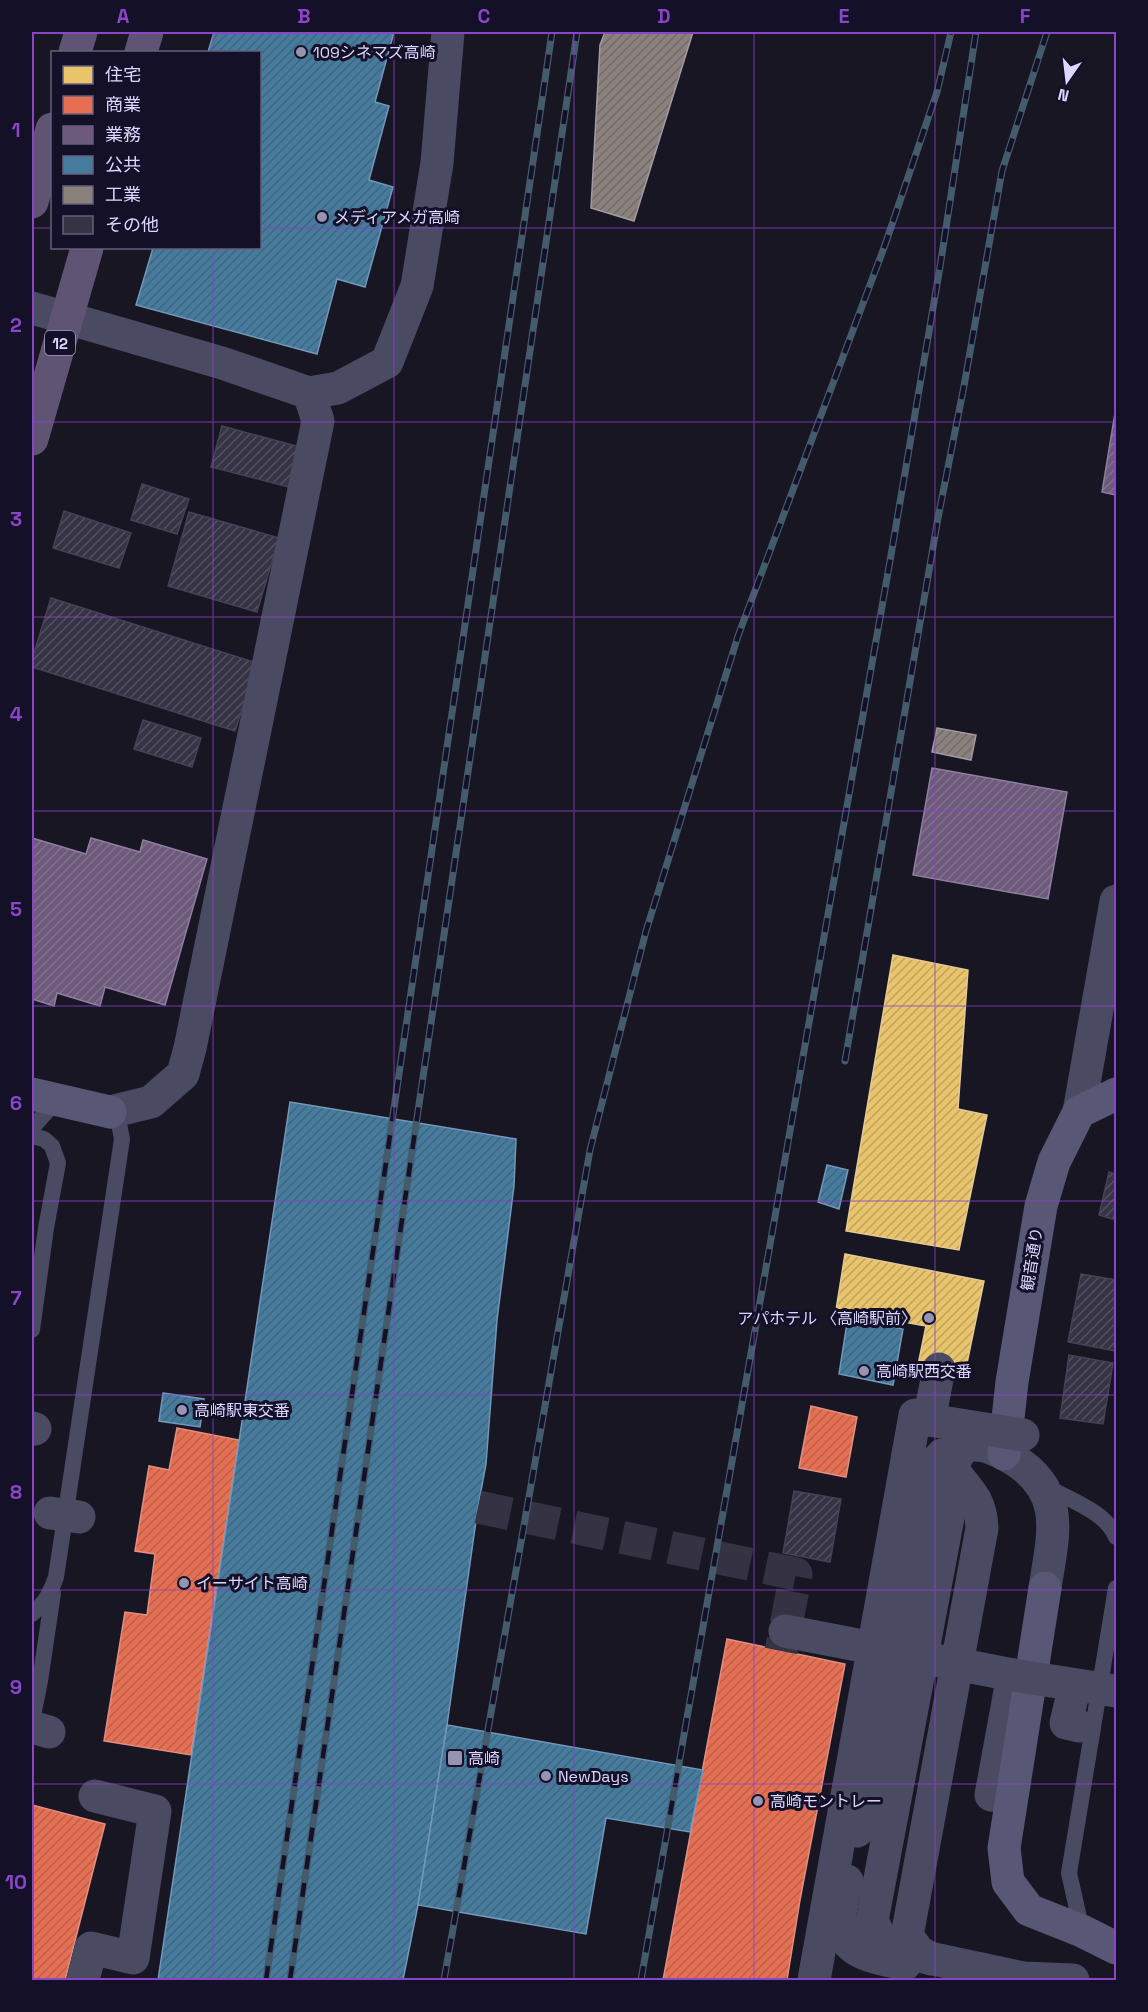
<svg xmlns="http://www.w3.org/2000/svg" width="1148" height="2012" font-family="'Space Grotesk','Noto Sans JP',sans-serif">
  <defs>
    <pattern id="homes-hatch" width="6" height="6" patternUnits="userSpaceOnUse" patternTransform="scale(1.5)"><rect width="6" height="6" fill="#e9c46a"/><path d="M-1 1l2-2M0 6l6-6M5 7l2-2" fill="none" stroke="#bfa362"/></pattern>
    <pattern id="shops-hatch" width="6" height="6" patternUnits="userSpaceOnUse" patternTransform="scale(1.5)"><rect width="6" height="6" fill="#e76f51"/><path d="M-1 1l2-2M0 6l6-6M5 7l2-2" fill="none" stroke="#b66150"/></pattern>
    <pattern id="offices-hatch" width="6" height="6" patternUnits="userSpaceOnUse" patternTransform="scale(1.5)"><rect width="6" height="6" fill="#6d597a"/><path d="M-1 1l2-2M0 6l6-6M5 7l2-2" fill="none" stroke="#81708e"/></pattern>
    <pattern id="public-hatch" width="6" height="6" patternUnits="userSpaceOnUse" patternTransform="scale(1.5)"><rect width="6" height="6" fill="#457b9d"/><path d="M-1 1l2-2M0 6l6-6M5 7l2-2" fill="none" stroke="#44637d"/></pattern>
    <pattern id="industry-hatch" width="6" height="6" patternUnits="userSpaceOnUse" patternTransform="scale(1.5)"><rect width="6" height="6" fill="#8a817c"/><path d="M-1 1l2-2M0 6l6-6M5 7l2-2" fill="none" stroke="#716a6b"/></pattern>
    <pattern id="building-hatch" width="6" height="6" patternUnits="userSpaceOnUse" patternTransform="scale(1.5)"><rect width="6" height="6" fill="#363345"/><path d="M-1 1l2-2M0 6l6-6M5 7l2-2" fill="none" stroke="#525061"/></pattern>
  </defs>
  <rect width="100%" height="100%" fill="#181622"/>
  <g fill="url(#homes-hatch)" stroke="#e5ca97" stroke-width="1.5">
    <polygon points="893,955 968,970 958,1109 987,1115 959,1250 846,1231"/>
    <polygon points="845,1254 984,1281 965,1373 918,1365 926,1326 836,1310"/>
  </g>
  <g fill="url(#shops-hatch)" stroke="#e38e85" stroke-width="1.5">
    <polygon points="811,1406 857,1417 846,1477 799,1468"/>
    <polygon points="177,1428 239,1440 191,1755 104,1741 125,1612 147,1615 155,1554 135,1551 149,1466 169,1470"/>
    <polygon points="727,1639 845,1664 800,1900 787,1980 663,1980"/>
    <polygon points="32,1805 105,1824 65,1980 32,1980"/>
  </g>
  <g fill="url(#offices-hatch)" stroke="#8e7fa2" stroke-width="1.5">
    <polygon points="1116,407 1116,495 1102,492"/>
    <polygon points="932,768 1067,792 1048,899 913,875"/>
    <polygon points="32,838 86,854 91,838 140,852 143,840 207,859 165,1005 105,987 100,1006 57,993 54,1006 32,999"/>
  </g>
  <g fill="url(#public-hatch)" stroke="#7297ba" stroke-width="1.5">
    <polygon points="214,32 394,32 375,102 389,106 369,180 393,187 365,287 337,279 317,354 136,305 153,248 260,248 260,52 208,52"/>
    <polygon points="290,1102 516,1139 514,1186 497,1320 486,1464 478,1507 447,1725 418,1905 403,1980 158,1980"/>
    <polygon points="827,1165 848,1170 839,1209 818,1202"/>
    <polygon points="848,1317 903,1329 893,1385 839,1374"/>
    <polygon points="163,1393 204,1399 200,1427 159,1421"/>
    <polygon points="447,1725 703,1770 690,1832 606,1818 586,1934 418,1905"/>
  </g>
  <g fill="url(#industry-hatch)" stroke="#a29ba3" stroke-width="1.5">
    <polygon points="605,32 693,32 634,221 591,208 600,45"/>
    <polygon points="937,728 976,735 971,760 932,752"/>
  </g>
  <g fill="url(#building-hatch)" stroke="#454156" stroke-width="1.5">
    <polygon points="222,426 300,447 289,487 211,467"/>
    <polygon points="142,484 189,499 177,534 131,520"/>
    <polygon points="64,511 131,533 119,568 53,548"/>
    <polygon points="189,512 279,538 257,612 168,586"/>
    <polygon points="51,598 257,663 235,731 32,667 32,659"/>
    <polygon points="143,720 201,738 192,767 134,749"/>
    <polygon points="1109,1172 1116,1174 1116,1220 1099,1215"/>
    <polygon points="1081,1274 1116,1280 1116,1351 1068,1342"/>
    <polygon points="1069,1355 1113,1363 1103,1424 1060,1418"/>
    <polygon points="794,1491 841,1499 830,1562 783,1553"/>
  </g>
  <g fill="none" stroke-linecap="round" stroke-linejoin="round">
    <polyline stroke="#353343" stroke-width="33" stroke-dasharray="33 16" stroke-linecap="butt" points="478,1507 796,1574 781,1651"/>
    <g stroke="#4b4a63" stroke-width="16">
      <polyline points="32,1128 57,1100"/>
      <polyline points="32,1136 44,1139 52,1146 58,1163 46,1228 32,1330"/>
      <path d="M1047 1487C1070 1500 1106 1512 1116 1537"/>
      <path d="M32 1614C45 1603 50 1594 56 1577L122 1139 119 1124 110 1112"/>
      <polyline points="32,1721 40,1681 53,1593"/>
      <polyline points="1082,1931 1069,1873 1116,1588"/>
    </g>
    <g stroke="#4b4a63" stroke-width="33">
      <polyline points="32,308 222,363 309,393 338,388 387,362 417,286 437,163 448,32"/>
      <polyline points="110,1112 151,1102 183,1074 190,1048 318,421 309,393"/>
      <polyline points="1079,1112 1116,901"/>
      <polyline points="929,1420 939,1369"/>
      <polyline points="32,1428 35,1429"/>
      <polyline points="954,1472 950,1507 872,1921 882,1941 901,1952 1023,1978 1073,1980"/>
      <polyline points="50,1513 79,1517"/>
      <polyline points="1075,1685 1066,1723 1079,1726"/>
      <polyline points="32,1727 49,1732"/>
      <polyline points="991,1795 1013,1675"/>
      <polyline points="857,1831 928,1471 942,1455 958,1455"/>
      <path d="M847 1881C844 1893 837 1918 841 1929 849 1956 881 1959 905 1964"/>
      <path d="M931 1959 918 1951 907 1936 982 1528C981 1501 970 1492 954 1472L955 1459 964 1445C985 1444 994 1448 1013 1459 1067 1492 1053 1535 1045 1588"/>
      <polyline points="83,1980 91,1948 133,1958 155,1811 95,1796"/>
    </g>
    <g stroke="#595776" stroke-width="33">
      <polyline points="32,1094 110,1112"/>
      <polyline points="1004,1454 1012,1382 1041,1206 1054,1162 1079,1112 1116,1094"/>
      <polyline points="1045,1588 1004,1848 1008,1882 1029,1910 1082,1931 1116,1948"/>
    </g>
    <g stroke="#5f5474" stroke-width="33">
      <polyline points="75,52 81,32"/>
      <polyline points="141,52 147,32"/>
      <polyline points="32,202 52,129"/>
      <polyline points="32,439 87,248"/>
    </g>
    <defs>
      <g id="rail">
        <polyline points="845,1061 938,518 964,386 1002,171 1047,32"/>
        <polyline points="266,1980 552,32"/>
        <polyline points="290,1980 577,32"/>
        <polyline points="444,1980 590,1150 646,931 738,636 885,245 937,92 951,32"/>
        <polyline points="641,1980 890,561 940,267 976,32"/>
      </g>
    </defs>
    <use href="#rail" stroke="#445b6c" stroke-width="7"/>
    <use href="#rail" stroke="#141028" stroke-width="4.5" stroke-dasharray="14" stroke-linecap="butt"/>
    <g stroke="#4b4a63" stroke-width="33">
      <polyline points="785,1631 1013,1675 1116,1691"/>
      <polyline points="814,1980 915,1415 929,1420 1023,1435"/>
    </g>
  </g>
  <path fill="none" stroke="#8946c9" stroke-width="1.5" stroke-opacity="0.55" d="M213 32V52M394 32V1980M574 32V1980M754 32V1980M935 32V1980M32 228H52M260 228H1116M213 248V1980M32 422H1116M32 617H1116M32 811H1116M32 1006H1116M32 1201H1116M32 1395H1116M32 1590H1116M32 1784H1116"/>
  <g fill="#9793b2" stroke="#141028" stroke-width="2">
    <circle cx="301" cy="52" r="6"/>
    <circle cx="322" cy="217" r="6"/>
    <circle cx="929" cy="1318" r="6"/>
    <circle cx="864" cy="1371" r="6"/>
    <circle cx="182" cy="1410" r="6"/>
    <circle cx="184" cy="1583" r="6"/>
    <rect x="447" y="1750" width="16" height="16" rx="3"/>
    <circle cx="546" cy="1776" r="6"/>
    <circle cx="758" cy="1801" r="6"/>
  </g>
  <g text-anchor="middle" dominant-baseline="central" stroke-width="6" stroke-linejoin="round" paint-order="stroke">
    <rect fill="#141028" stroke="#9f9bbe" stroke-width="1.5" x="45" y="331" width="30" height="24" rx="4.5"/>
    <g font-size="15" font-weight="bold" fill="#dbd7ff">
      <text x="60" y="343">12</text>
    </g>
    <g font-size="16" fill="#dbd7ff" stroke="#141028" text-anchor="start">
      <text x="313" y="52">109シネマズ高崎</text>
      <text x="334" y="217">メディアメガ高崎</text>
      <text x="917" y="1318" text-anchor="end">アパホテル 〈高崎駅前〉</text>
      <text x="876" y="1371">高崎駅西交番</text>
      <text x="194" y="1410">高崎駅東交番</text>
      <text x="196" y="1583">イーサイト高崎</text>
      <text x="468" y="1758">高崎</text>
      <text x="558" y="1776">NewDays</text>
      <text x="770" y="1801">高崎モントレー</text>
    </g>
    <g font-size="16" fill="#dbd7ff" stroke="#141028">
      <text transform="translate(1032 1259) rotate(-81)">観音通り</text>
    </g>
  </g>
  <rect width="1148" height="2012" fill="none" stroke="#141028" stroke-width="66"/>
  <rect x="51" y="51" width="210" height="198" fill="#141028" stroke="#64607e" stroke-width="1.5"/>
  <rect x="63" y="66" width="30" height="18" fill="#e9c46a" stroke="#64607e" stroke-width="1.5"/>
  <text x="105" y="81" font-size="18" fill="#dbd7ff">住宅</text>
  <rect x="63" y="96" width="30" height="18" fill="#e76f51" stroke="#64607e" stroke-width="1.5"/>
  <text x="105" y="111" font-size="18" fill="#dbd7ff">商業</text>
  <rect x="63" y="126" width="30" height="18" fill="#6d597a" stroke="#64607e" stroke-width="1.5"/>
  <text x="105" y="141" font-size="18" fill="#dbd7ff">業務</text>
  <rect x="63" y="156" width="30" height="18" fill="#457b9d" stroke="#64607e" stroke-width="1.5"/>
  <text x="105" y="171" font-size="18" fill="#dbd7ff">公共</text>
  <rect x="63" y="186" width="30" height="18" fill="#8a817c" stroke="#64607e" stroke-width="1.5"/>
  <text x="105" y="201" font-size="18" fill="#dbd7ff">工業</text>
  <rect x="63" y="216" width="30" height="18" fill="#363345" stroke="#64607e" stroke-width="1.5"/>
  <text x="105" y="231" font-size="18" fill="#dbd7ff">その他</text>
  <g transform="translate(1067 81) rotate(194)" stroke="#141028" stroke-width="4.5" paint-order="stroke">
  <path d="M0-4.5L10 22L0 15L-10 22Z" fill="#dbd7ff"/>
  <text y="-9" font-size="16" font-weight="bold" text-anchor="middle" fill="#dbd7ff">N</text>
  </g>
  <rect x="33" y="33" width="1082" height="1946" fill="none" stroke="#8946c9" stroke-width="2"/>
  <g font-size="20" text-anchor="middle" font-weight="bold" fill="#8946c9">
    <text x="123" y="23">A</text>
    <text x="304" y="23">B</text>
    <text x="484" y="23">C</text>
    <text x="664" y="23">D</text>
    <text x="844" y="23">E</text>
    <text x="1025" y="23">F</text>
    <text x="16" y="137">1</text>
    <text x="16" y="332">2</text>
    <text x="16" y="526">3</text>
    <text x="16" y="721">4</text>
    <text x="16" y="916">5</text>
    <text x="16" y="1110">6</text>
    <text x="16" y="1305">7</text>
    <text x="16" y="1499">8</text>
    <text x="16" y="1694">9</text>
    <text x="16" y="1889">10</text>
  </g>
</svg>
